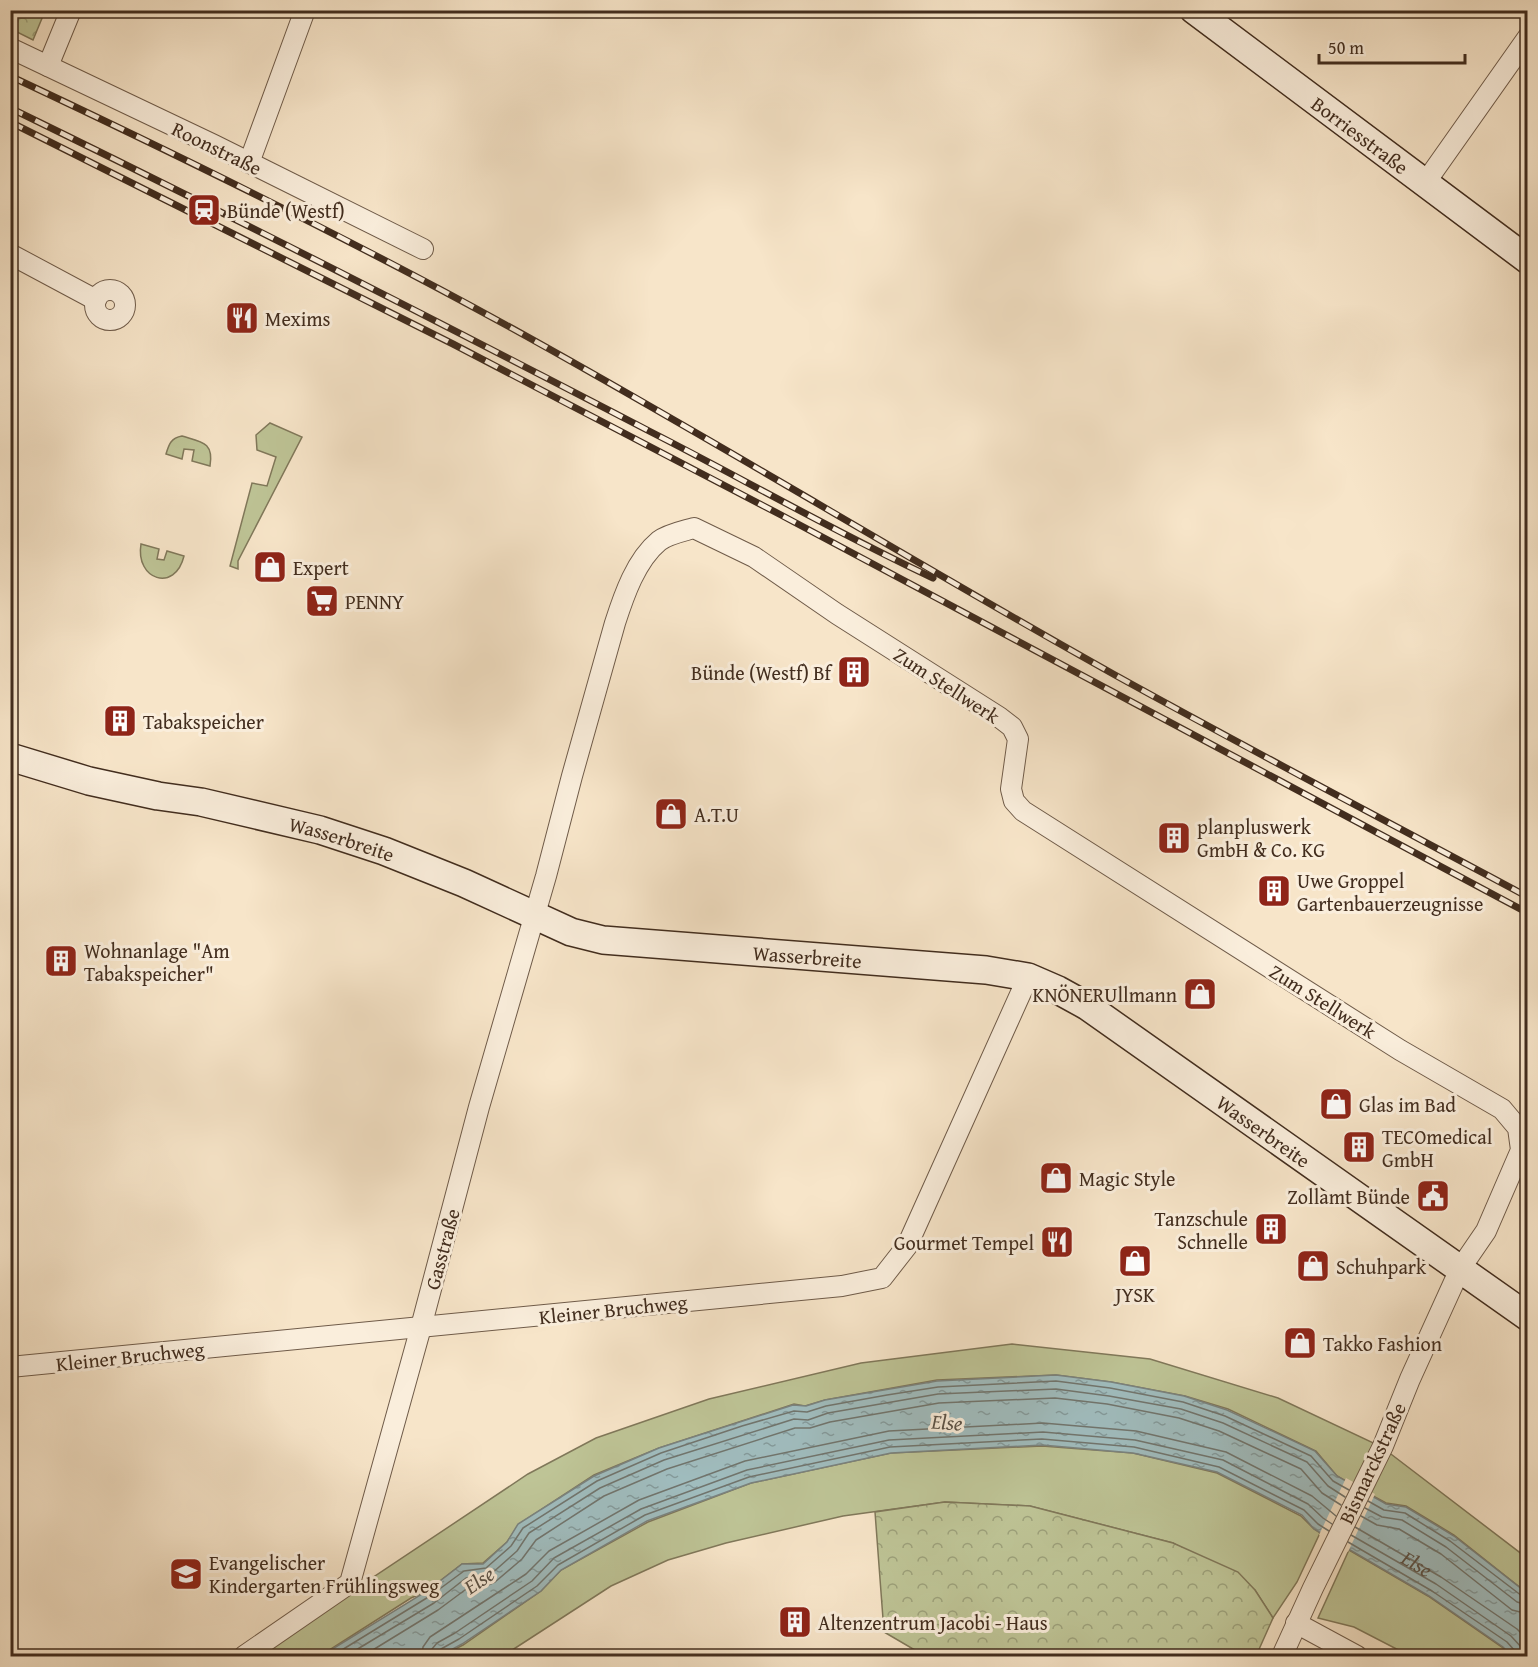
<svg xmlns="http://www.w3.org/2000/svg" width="1538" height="1667" font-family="'Gentium Book Plus',serif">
  <defs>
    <pattern id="park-crowns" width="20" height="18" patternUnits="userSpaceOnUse" patternTransform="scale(1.5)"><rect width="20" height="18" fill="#bec496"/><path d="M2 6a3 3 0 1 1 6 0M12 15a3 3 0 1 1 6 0" fill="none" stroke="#9ca07a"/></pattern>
    <pattern id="water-ripples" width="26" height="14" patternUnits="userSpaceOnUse" patternTransform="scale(1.5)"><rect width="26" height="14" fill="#a0bdbf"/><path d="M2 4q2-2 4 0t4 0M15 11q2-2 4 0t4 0" fill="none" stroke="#849a9b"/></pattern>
  </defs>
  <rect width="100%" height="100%" fill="#f7e5c9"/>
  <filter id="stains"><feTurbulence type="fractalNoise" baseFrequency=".00333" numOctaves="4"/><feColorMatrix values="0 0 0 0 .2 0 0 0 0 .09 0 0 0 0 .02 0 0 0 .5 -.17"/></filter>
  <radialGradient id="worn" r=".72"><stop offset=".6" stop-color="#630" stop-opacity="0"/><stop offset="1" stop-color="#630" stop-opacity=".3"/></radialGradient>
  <g fill="#bec496" stroke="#80785a" stroke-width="1.5">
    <polygon points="270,423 302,437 238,561 238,569 230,566 252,483 267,486 276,457 257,450 256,435"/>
    <path d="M182 436C202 442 214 442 210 466L192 461 194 450 184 449 182 459 166 454C169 444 171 438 182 436Z"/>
    <path d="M141 544 159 549 157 559 164 560 167 551 184 556C175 593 135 580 141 544Z"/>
    <polygon points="1012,1344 1150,1359 1278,1398 1382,1447 1361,1490 1337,1476 1316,1451 1228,1409 1185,1396 1111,1382 1056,1375 937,1380 825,1400 805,1406 794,1404 659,1448 594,1475 519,1524 507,1542 483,1563 462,1564 427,1591 411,1598 320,1656 255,1656 528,1474 596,1438 709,1399 861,1363"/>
    <polygon points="1042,1446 1133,1453 1217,1473 1301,1516 1314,1529 1320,1533 1297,1582 1273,1618 1255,1590 1173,1543 1030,1506 945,1502 843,1516 726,1543 668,1560 611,1586 503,1656 441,1656 463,1645 541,1591 561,1570 648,1522 751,1483 891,1453"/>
    <polygon points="1383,1448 1527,1558 1527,1593 1454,1535 1406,1506 1386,1503 1362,1490"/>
    <polygon points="1349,1550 1428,1596 1503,1648 1511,1656 1410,1656 1354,1627 1318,1618"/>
  </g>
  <g fill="url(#park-crowns)" stroke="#80785a" stroke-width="1.5">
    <polygon points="10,11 45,11 33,40 11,29"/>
    <polygon points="945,1502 1030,1506 1173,1543 1238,1572 1255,1590 1273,1618 1256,1656 925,1656 884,1632 875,1512"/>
  </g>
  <polygon fill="url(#water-ripples)" stroke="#7a837f" stroke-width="1.5" points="1056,1375 1111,1382 1184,1396 1227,1410 1315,1451 1337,1476 1386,1504 1406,1507 1454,1536 1527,1593 1527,1656 1512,1656 1503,1647 1429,1596 1314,1529 1302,1515 1217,1472 1133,1453 1042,1445 891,1453 751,1483 647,1521 561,1570 541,1591 462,1644 440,1656 321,1656 427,1591 462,1564 483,1564 507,1542 518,1524 594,1476 659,1448 793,1405 806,1406 825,1400 937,1381"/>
  <polygon fill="#f7e5c9" points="1346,1478 1375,1494 1348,1552 1319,1535"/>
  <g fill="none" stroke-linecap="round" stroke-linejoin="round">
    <g stroke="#71756e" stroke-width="1.5">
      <polyline points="1368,1501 1384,1510 1405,1513 1450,1541 1522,1596 1528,1597"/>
      <polyline points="1365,1508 1382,1517 1402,1520 1446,1547 1517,1602 1528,1605"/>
      <polyline points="1361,1516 1377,1525 1399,1529 1441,1554 1512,1610 1528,1614"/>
      <path id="s1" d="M1355 1527 1441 1577 1517 1629 1528 1640"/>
      <polyline points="1351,1535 1436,1584 1511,1636 1522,1648 1524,1656"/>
      <polyline points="1348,1542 1432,1591 1507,1642 1515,1651 1516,1656"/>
      <polyline points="332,1656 430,1596 464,1571 486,1568 511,1546 523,1528 597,1481 661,1453 742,1426 794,1411 807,1412 826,1406 887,1395 938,1387 1056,1381 1110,1388 1183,1402 1225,1416 1311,1456 1333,1481 1349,1490"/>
      <polyline points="346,1656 434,1603 466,1578 490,1575 517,1551 529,1533 600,1488 664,1460 794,1419 808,1420 828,1413 938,1394 1056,1389 1109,1396 1181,1409 1223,1423 1307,1462 1328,1486 1345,1497"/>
      <polyline points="363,1656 438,1610 469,1587 486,1586 495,1582 522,1559 536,1540 604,1496 667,1469 795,1428 810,1428 830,1422 939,1403 1055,1398 1107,1404 1179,1418 1219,1431 1301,1469 1322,1493 1341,1505"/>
      <polyline points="422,1656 423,1647 430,1637 526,1574 549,1551 639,1500 745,1461 889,1431 1043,1423 1136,1431 1226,1452 1312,1496 1336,1516"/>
      <polyline points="431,1656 432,1649 437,1643 455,1633 532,1581 554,1558 641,1509 747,1470 889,1440 1043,1432 1135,1440 1223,1460 1308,1504 1323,1518 1332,1524"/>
      <polyline points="439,1656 441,1649 459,1639 537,1586 558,1565 645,1515 749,1477 890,1447 1042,1439 1134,1447 1219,1467 1304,1510 1318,1524 1329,1531"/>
    </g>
    <defs>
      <g id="minor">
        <polyline points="10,48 214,145 423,249"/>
        <polyline points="48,66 71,10"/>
        <polyline points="249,163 305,10"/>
        <polyline points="1425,183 1528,37"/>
        <polyline points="10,254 96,300"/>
        <circle cx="110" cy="305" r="15"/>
        <polyline points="10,1367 842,1286 882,1278 907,1246 1028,977"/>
        <polyline points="1296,1623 1357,1656"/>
        <path d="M244 1656 350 1583 421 1327 479 1107 546 876 572 776 615 623C624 595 636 560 659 541 668 534 684 531 694 528L754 557 837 614 999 717 1012 727 1018 739 1011 789 1014 801 1023 811 1400 1050 1502 1109 1518 1128 1521 1150 1486 1231 1460 1269 1410 1379 1383 1446 1313 1588 1282 1656"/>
      </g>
      <g id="secondary">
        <path id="s2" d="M1194 10 1528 260"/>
        <path id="s3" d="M10 757 89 781 158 796 201 802 320 830 384 851 464 883 571 932 603 940 986 970 1028 977 1058 990 1087 1006 1528 1317"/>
      </g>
    </defs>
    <use href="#minor" stroke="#6f5b49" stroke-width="22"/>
    <use href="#secondary" stroke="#422d1e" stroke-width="30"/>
    <use href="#minor" stroke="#faeedc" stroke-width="20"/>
    <use href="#secondary" stroke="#faeedc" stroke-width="27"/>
    <defs>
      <g id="rail">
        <path d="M10 76C178 155 344 236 506 325 711 438 911 561 1115 675 1252 751 1390 823 1528 897"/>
        <path d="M10 108C226 213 439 322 651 432 745 480 837 533 933 578"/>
        <polyline points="10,122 453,344 781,515 1528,913"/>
      </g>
    </defs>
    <use href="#rail" stroke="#422d1e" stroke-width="7"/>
    <use href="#rail" stroke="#faeedc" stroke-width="4.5" stroke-dasharray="14" stroke-linecap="butt"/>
  </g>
  <defs>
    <symbol id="station-square" viewBox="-11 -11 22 22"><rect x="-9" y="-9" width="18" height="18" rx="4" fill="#8f2418" stroke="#faeedc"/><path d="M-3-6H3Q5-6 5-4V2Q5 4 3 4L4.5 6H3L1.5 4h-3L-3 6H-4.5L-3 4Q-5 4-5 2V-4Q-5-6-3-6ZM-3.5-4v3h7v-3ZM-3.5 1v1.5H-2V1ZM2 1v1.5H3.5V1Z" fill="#fff"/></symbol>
    <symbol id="restaurant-square" viewBox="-11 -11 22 22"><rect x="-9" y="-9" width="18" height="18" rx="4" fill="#8f2418" stroke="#faeedc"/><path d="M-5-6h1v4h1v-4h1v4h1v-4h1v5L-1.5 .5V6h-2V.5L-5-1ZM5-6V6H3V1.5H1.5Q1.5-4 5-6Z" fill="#fff"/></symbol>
    <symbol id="shop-square" viewBox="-11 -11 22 22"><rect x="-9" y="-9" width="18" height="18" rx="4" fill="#8f2418" stroke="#faeedc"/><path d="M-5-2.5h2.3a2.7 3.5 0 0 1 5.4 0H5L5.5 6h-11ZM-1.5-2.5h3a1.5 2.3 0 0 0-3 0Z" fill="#fff"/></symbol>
    <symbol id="supermarket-square" viewBox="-11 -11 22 22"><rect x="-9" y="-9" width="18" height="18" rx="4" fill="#8f2418" stroke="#faeedc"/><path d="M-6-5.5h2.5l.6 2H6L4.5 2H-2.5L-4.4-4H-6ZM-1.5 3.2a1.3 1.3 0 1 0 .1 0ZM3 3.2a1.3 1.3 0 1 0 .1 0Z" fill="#fff"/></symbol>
    <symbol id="building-square" viewBox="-11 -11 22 22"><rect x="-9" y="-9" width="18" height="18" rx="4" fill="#8f2418" stroke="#faeedc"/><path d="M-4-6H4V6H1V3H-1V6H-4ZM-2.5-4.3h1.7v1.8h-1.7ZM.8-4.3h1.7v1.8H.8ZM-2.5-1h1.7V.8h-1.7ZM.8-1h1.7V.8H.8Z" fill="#fff"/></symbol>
    <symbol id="civic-square" viewBox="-11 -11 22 22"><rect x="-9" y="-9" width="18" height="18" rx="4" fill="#8f2418" stroke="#faeedc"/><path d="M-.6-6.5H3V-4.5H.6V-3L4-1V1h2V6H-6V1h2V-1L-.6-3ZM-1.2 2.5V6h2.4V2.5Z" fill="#fff"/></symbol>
    <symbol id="school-square" viewBox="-11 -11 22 22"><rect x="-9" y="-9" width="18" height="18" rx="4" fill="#8f2418" stroke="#faeedc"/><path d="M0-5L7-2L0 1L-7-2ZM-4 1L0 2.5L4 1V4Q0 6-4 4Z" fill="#fff"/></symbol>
  </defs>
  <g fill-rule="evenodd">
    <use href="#station-square" x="185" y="191" width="38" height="38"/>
    <use href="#restaurant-square" x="223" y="299" width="38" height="38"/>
    <use href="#shop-square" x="251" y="548" width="38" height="38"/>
    <use href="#supermarket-square" x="303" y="582" width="38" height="38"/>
    <use href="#building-square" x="835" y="653" width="38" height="38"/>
    <use href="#building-square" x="101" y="702" width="38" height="38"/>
    <use href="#shop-square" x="652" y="795" width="38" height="38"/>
    <use href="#building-square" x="1155" y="819" width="38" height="38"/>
    <use href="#building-square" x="1255" y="872" width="38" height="38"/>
    <use href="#building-square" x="42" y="942" width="38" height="38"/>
    <use href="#shop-square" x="1181" y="975" width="38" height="38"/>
    <use href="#shop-square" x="1317" y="1085" width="38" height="38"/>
    <use href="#building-square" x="1340" y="1128" width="38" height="38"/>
    <use href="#shop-square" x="1037" y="1159" width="38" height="38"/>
    <use href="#civic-square" x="1414" y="1177" width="38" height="38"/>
    <use href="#building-square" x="1252" y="1210" width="38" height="38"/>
    <use href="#restaurant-square" x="1038" y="1223" width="38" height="38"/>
    <use href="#shop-square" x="1116" y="1242" width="38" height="38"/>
    <use href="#shop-square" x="1294" y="1247" width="38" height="38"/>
    <use href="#shop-square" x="1281" y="1324" width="38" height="38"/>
    <use href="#school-square" x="167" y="1555" width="38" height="38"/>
    <use href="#building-square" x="776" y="1603" width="38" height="38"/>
  </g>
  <g text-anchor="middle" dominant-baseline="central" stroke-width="6" stroke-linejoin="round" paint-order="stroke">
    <g font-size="20" fill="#422d1e" stroke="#faeedc">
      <text stroke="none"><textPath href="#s2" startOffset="208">Borriesstraße</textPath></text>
      <text transform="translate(217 148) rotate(26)">Roonstraße</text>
      <text transform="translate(947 685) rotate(33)">Zum Stellwerk</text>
      <text stroke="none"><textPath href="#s3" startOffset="342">Wasserbreite</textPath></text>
      <text stroke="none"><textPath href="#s3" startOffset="828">Wasserbreite</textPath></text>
      <text transform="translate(1323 1001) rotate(32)">Zum Stellwerk</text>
      <text stroke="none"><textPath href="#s3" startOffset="1332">Wasserbreite</textPath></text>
      <text transform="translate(442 1249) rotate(-75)">Gasstraße</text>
      <text transform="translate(613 1309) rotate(-6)">Kleiner Bruchweg</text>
      <text transform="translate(130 1356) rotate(-6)">Kleiner Bruchweg</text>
      <text transform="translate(1372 1463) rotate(-65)">Bismarckstraße</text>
    </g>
    <g font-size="20" fill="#422d1e" stroke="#faeedc" text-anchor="start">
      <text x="227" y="210">Bünde (Westf)</text>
      <text x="265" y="318">Mexims</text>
      <text x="293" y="567">Expert</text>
      <text x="345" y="601">PENNY</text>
      <text x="831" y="672" text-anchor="end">Bünde (Westf) Bf</text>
      <text x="143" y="721">Tabakspeicher</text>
      <text x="694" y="814">A.T.U</text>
      <text x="1197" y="826">planpluswerk<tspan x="1197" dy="23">GmbH &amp; Co. KG</tspan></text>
      <text x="1297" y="880">Uwe Groppel<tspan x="1297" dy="23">Gartenbauerzeugnisse</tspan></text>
      <text x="84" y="950">Wohnanlage "Am<tspan x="84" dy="23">Tabakspeicher"</tspan></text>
      <text x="1177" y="994" text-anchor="end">KNÖNERUllmann</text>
      <text x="1359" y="1104">Glas im Bad</text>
      <text x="1382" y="1136">TECOmedical<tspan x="1382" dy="23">GmbH</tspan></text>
      <text x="1079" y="1178">Magic Style</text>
      <text x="1410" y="1196" text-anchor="end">Zollamt Bünde</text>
      <text x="1248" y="1218" text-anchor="end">Tanzschule<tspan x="1248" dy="23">Schnelle</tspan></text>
      <text x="1034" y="1242" text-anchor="end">Gourmet Tempel</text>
      <text x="1336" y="1266">Schuhpark</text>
      <text x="1135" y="1294" text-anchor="middle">JYSK</text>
      <text x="1323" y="1343">Takko Fashion</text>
      <text x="209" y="1562">Evangelischer<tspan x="209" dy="23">Kindergarten Frühlingsweg</tspan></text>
      <text x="818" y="1622">Altenzentrum Jacobi - Haus</text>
    </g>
    <g font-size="21" font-style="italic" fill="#5a5146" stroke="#faeedc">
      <text transform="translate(947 1422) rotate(4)">Else</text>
      <text stroke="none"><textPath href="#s1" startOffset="72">Else</textPath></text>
      <text transform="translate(479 1580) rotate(-34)">Else</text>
    </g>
  </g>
  <rect width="1538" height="1667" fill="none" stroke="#f7e5c9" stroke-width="36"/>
  <rect x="12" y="12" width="1514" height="1643" fill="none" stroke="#422d1e" stroke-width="3"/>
  <rect x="18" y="18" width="1502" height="1631" fill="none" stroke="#422d1e" stroke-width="1.5"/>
  <path d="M1319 54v9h146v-9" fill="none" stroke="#422d1e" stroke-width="3"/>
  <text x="1328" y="54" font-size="18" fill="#422d1e" stroke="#faeedc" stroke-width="4.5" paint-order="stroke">50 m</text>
  <rect width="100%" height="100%" filter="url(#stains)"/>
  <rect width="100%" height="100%" fill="url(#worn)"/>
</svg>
